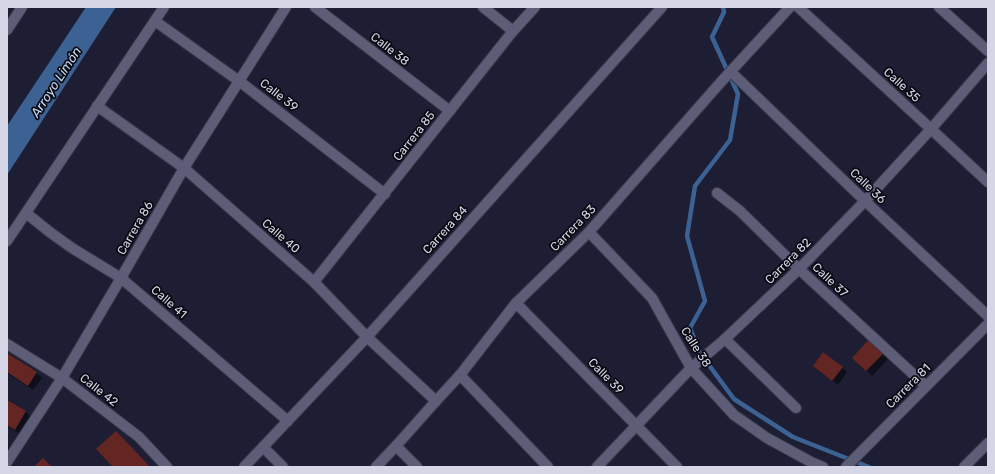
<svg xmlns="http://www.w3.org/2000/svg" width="995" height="474" font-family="Rubik,sans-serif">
  <rect width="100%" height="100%" fill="#1d1d33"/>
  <polygon fill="#3c6293" points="86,7 116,7 7,175 7,126"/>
  <g fill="#0007">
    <polygon points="869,341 888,359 872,376 853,358"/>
    <polygon points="7,354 36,373 42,378 33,390 7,373"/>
    <polygon points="814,366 842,367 847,372 838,385 819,371"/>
    <polygon points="7,401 25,411 30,416 20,434 7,426"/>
    <polygon points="7,443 11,453 7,454"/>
  </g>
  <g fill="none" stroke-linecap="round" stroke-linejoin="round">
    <polyline stroke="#3c6293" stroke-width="4.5" points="723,7 724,12 712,37 738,94 730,140 695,186 687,236 705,301 690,328 700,353 734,399 793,437 869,467"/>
  </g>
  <g fill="#642623">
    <polygon points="869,339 884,353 866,371 852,358"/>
    <polygon points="823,352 843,367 832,381 813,366"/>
    <polygon points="7,353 37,372 28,386 7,372"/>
    <polygon points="7,400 26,411 15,430 7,425"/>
    <polygon points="116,431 140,456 150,467 113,467 96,449"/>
    <polygon points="43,458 52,467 34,467"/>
  </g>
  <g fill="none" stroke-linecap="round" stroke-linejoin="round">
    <defs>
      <g id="minor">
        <polyline points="315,7 450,111"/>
        <polyline points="483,7 513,31"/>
        <polyline points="798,7 931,129 988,182"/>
        <polyline points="939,7 988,51"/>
        <polyline points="155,21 239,81 385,194"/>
        <polyline points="7,30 22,7"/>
        <polyline points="731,72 865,201 988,316"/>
        <polyline points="97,106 184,168 314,282 367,337 436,401"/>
        <polyline points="717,193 740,211 799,269 926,386"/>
        <polyline points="26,213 51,233 72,248 121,278 288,421"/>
        <polyline points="589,232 652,298 691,368 734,415 767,438 811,462 823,467"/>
        <polyline points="7,241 164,7"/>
        <polyline points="314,282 513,31 535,7"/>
        <polyline points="516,303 677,467"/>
        <polyline points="725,339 796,408"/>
        <polyline points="7,344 62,378 139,437 167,467"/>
        <polyline points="460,375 548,467"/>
        <polyline points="396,446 417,467"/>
        <polyline points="263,447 283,467"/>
        <polyline points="7,462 62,378 121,278 184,168 286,7"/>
        <polyline points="244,467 367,337 662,7"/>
        <polyline points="376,467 396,446 436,401 460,375 516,303 589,232 720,83 790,7"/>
        <polyline points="597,467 691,368 725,339 799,269 865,201 931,129 988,63"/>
        <polyline points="846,467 988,324"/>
        <polyline points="964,467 988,443"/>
      </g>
    </defs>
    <use href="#minor" stroke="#39394b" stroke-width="12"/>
    <use href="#minor" stroke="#5d5d78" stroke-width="10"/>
  </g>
  <g text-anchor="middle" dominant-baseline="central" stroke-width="3.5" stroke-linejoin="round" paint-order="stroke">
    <g font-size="12" fill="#d6d7e6" stroke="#090912">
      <text transform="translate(390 49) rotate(38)">Calle 38</text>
      <text transform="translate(902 85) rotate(42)">Calle 35</text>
      <text transform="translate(279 95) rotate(38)">Calle 39</text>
      <text transform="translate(414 136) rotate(-52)">Carrera 85</text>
      <text transform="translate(868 186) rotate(44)">Calle 36</text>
      <text transform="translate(135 228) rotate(-60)">Carrera 86</text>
      <text transform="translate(573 228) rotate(-46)">Carrera 83</text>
      <text transform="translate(445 230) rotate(-48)">Carrera 84</text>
      <text transform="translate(281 236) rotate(41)">Calle 40</text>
      <text transform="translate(788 261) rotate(-45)">Carrera 82</text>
      <text transform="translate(830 280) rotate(43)">Calle 37</text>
      <text transform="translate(169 302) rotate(41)">Calle 41</text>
      <text transform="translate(696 347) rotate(57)">Calle 38</text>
      <text transform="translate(606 376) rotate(45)">Calle 39</text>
      <text transform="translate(908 386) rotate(-45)">Carrera 81</text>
      <text transform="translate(99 390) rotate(38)">Calle 42</text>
    </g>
    <g font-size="13" font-style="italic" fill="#c6dcfa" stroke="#090912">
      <text transform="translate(56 82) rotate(-57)">Arroyo Limón</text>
    </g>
  </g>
  <rect width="995" height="474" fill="none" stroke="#d6d7e6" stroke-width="16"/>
</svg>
